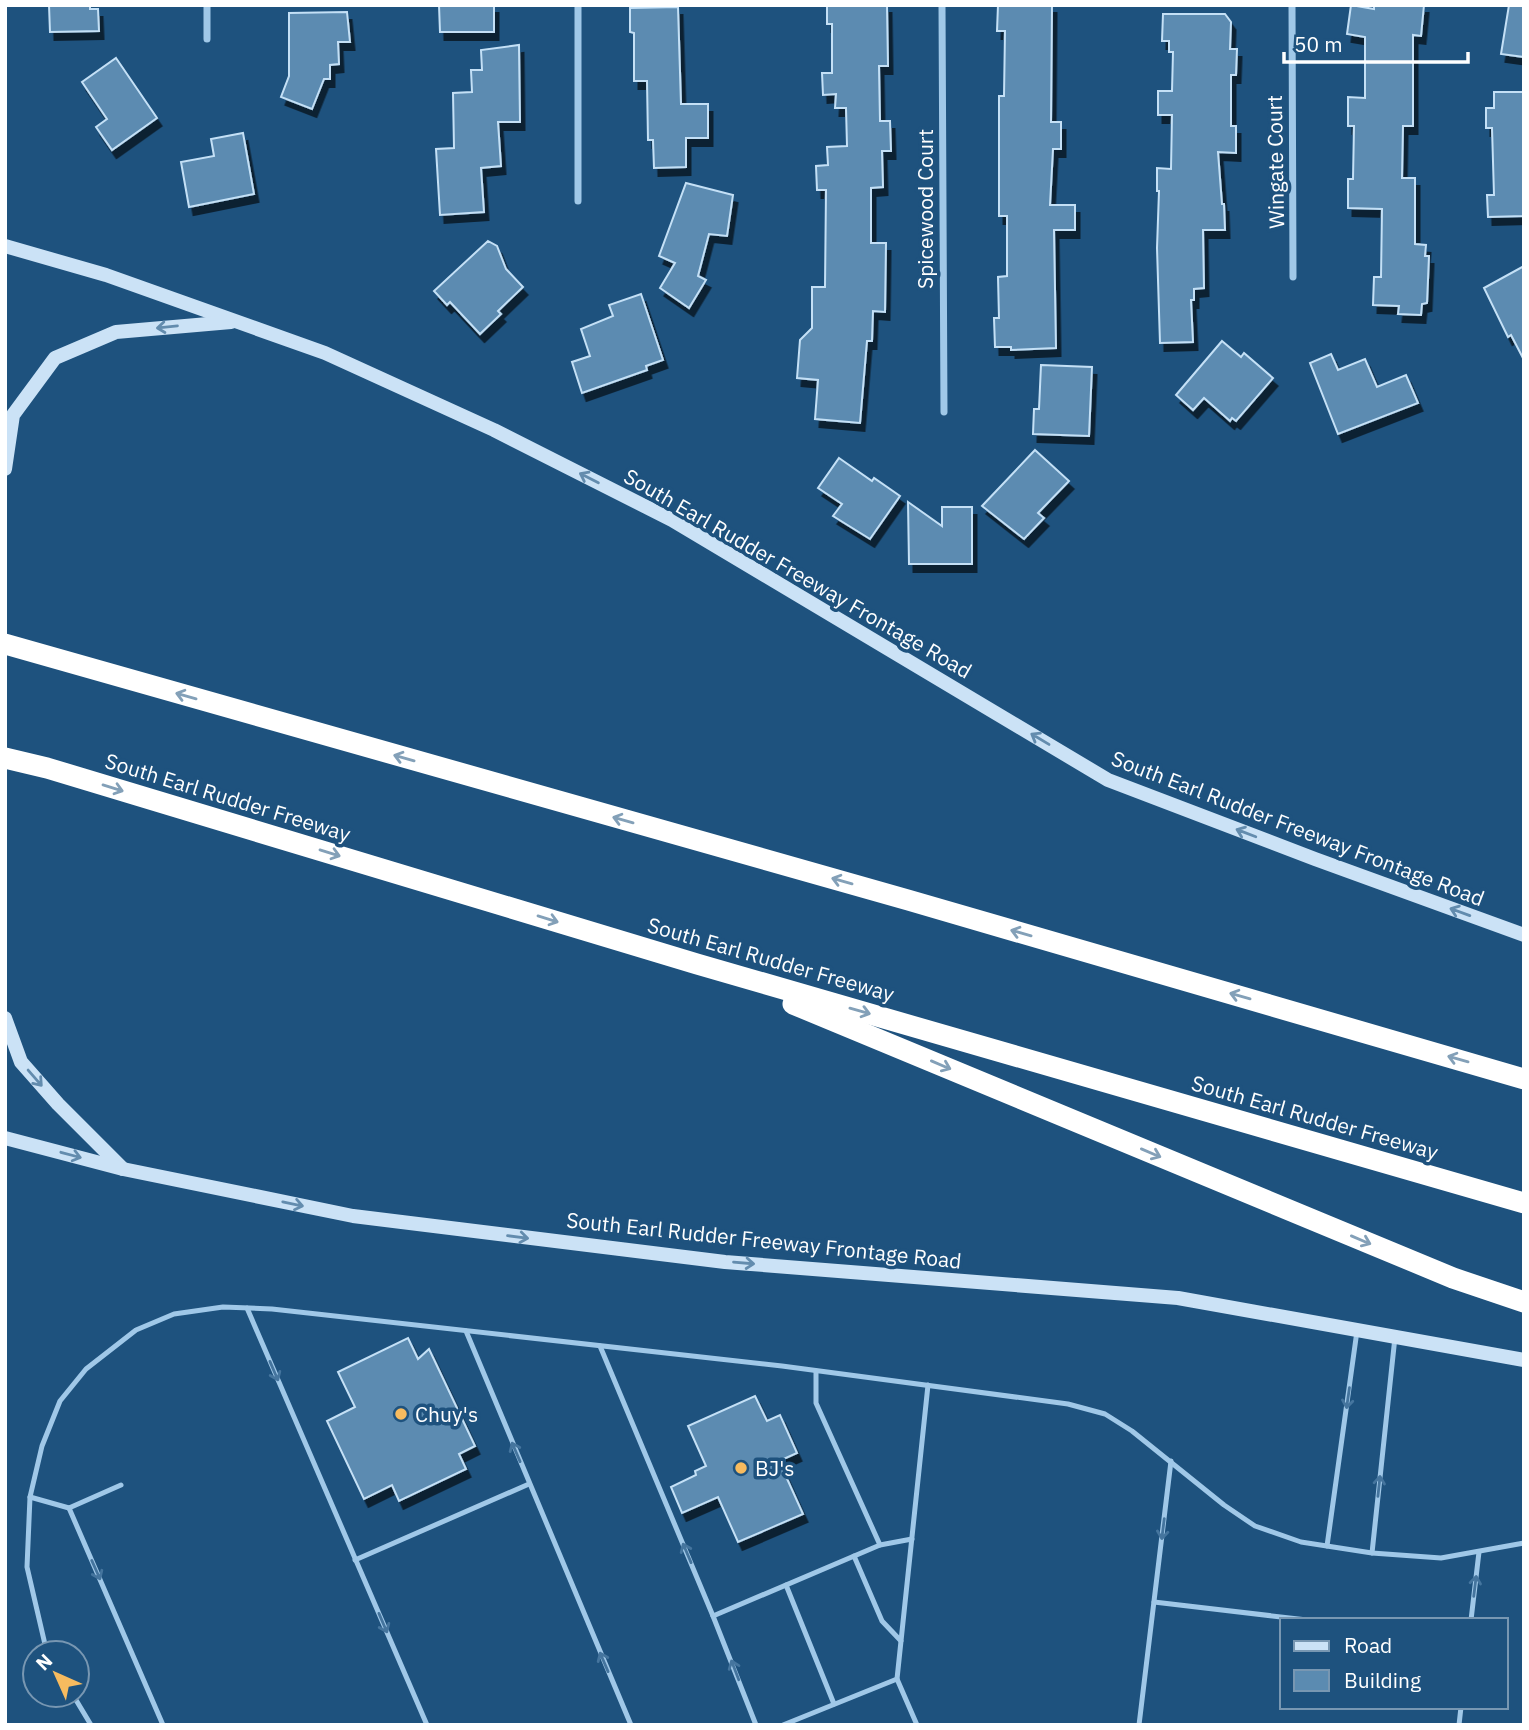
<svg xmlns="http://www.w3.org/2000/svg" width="1529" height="1730" font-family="'IBM Plex Sans',sans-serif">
  <defs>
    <filter id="shadow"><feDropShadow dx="4.5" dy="8" stdDeviation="0" flood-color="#0009"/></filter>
  </defs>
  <rect width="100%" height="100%" fill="#1e527e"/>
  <g fill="#5b8bb1" stroke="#c4e0f6" stroke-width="2" filter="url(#shadow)">
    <polygon points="49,5 90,5 90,9 98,9 99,31 50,32"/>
    <polygon points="439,5 494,5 494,32 440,32"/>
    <polygon points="827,5 887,5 888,66 879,66 880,121 890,121 891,151 882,151 883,187 871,188 871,243 886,243 885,312 873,311 872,341 867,341 860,423 815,419 818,380 797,378 800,340 812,328 812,287 825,287 826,190 817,190 816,166 828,165 827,147 847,146 846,108 835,108 836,94 823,95 822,73 832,73 832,24 827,24"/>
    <polygon points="998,5 1052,5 1051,122 1061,122 1061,149 1053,149 1050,205 1075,205 1075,230 1054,230 1056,348 1011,350 1011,347 995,347 994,318 999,318 998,277 1007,276 1007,216 999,216 999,96 1004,96 1005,31 997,31"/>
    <polygon points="1351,5 1374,9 1374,5 1424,5 1421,36 1413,35 1413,126 1403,126 1402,178 1415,178 1415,244 1426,245 1425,256 1429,256 1427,303 1422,304 1421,315 1398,314 1399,306 1373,305 1374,277 1381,277 1382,209 1348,208 1348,179 1353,179 1354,126 1348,126 1348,97 1365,98 1365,37 1347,34"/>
    <polygon points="1509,5 1524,5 1524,57 1501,54"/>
    <polygon points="678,7 681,104 708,104 708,138 686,138 686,167 654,168 653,140 648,140 647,81 634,81 634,33 630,32 630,8"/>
    <polygon points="347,12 350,42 338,42 339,64 330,65 330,79 324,79 312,109 281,97 289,76 289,13"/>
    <polygon points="1163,14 1225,14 1231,22 1230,49 1237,49 1236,75 1231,75 1231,126 1236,126 1236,153 1218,152 1222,204 1224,204 1225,230 1203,230 1204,288 1194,289 1194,300 1191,300 1193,342 1160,343 1157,248 1159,191 1157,191 1157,168 1171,169 1172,115 1158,115 1158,91 1172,91 1173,52 1169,52 1169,41 1162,41"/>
    <polygon points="519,45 520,122 498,122 501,166 481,168 484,212 440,215 436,149 454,148 453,93 472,92 471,70 482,70 481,50"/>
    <polygon points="116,58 157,118 112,150 96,127 107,119 82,82"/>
    <polygon points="1494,92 1524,92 1524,216 1488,217 1487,195 1494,195 1492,128 1486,128 1486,108 1494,108"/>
    <polygon points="243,133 254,194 189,207 181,162 214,156 211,139"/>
    <polygon points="686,183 733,195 727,236 709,234 698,276 706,280 689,308 660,288 675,263 659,256"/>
    <polygon points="488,241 497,246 506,269 523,287 498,311 501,314 480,334 450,302 447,305 434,291"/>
    <polygon points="1524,266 1524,360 1511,335 1508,337 1484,288"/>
    <polygon points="641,294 663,360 646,366 647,370 582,393 572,362 590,356 581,329 613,316 609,305"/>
    <polygon points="1222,341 1241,357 1244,353 1273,378 1236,421 1232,418 1230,421 1204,398 1193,410 1176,395"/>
    <polygon points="1331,354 1338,370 1365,359 1377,387 1406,375 1418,403 1338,434 1310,363"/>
    <polygon points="1041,365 1092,367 1089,436 1033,434 1034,409 1039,409"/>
    <polygon points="1035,450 1069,481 1038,513 1044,518 1024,539 982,506"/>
    <polygon points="839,458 872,481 874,478 900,496 870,539 833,516 842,504 818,488"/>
    <polygon points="908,502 942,526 942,507 972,507 972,564 909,564"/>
    <polygon points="408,1338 418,1359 429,1349 475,1446 459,1454 466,1469 399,1501 392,1485 364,1499 327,1421 355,1407 338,1372"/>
    <polygon points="755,1396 767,1421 780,1415 797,1453 779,1461 803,1514 738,1542 718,1497 682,1513 671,1487 696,1475 695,1471 706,1466 688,1426"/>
  </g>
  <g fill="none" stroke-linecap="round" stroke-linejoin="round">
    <g stroke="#a0c8e8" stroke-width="5">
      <polyline points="247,1308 427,1725"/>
      <polyline points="466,1331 631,1725"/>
      <polyline points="600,1346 713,1616 756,1725"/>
      <polyline points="30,1497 69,1508 121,1485"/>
      <polyline points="69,1508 163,1725"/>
      <polyline points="880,1545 912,1539"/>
      <polyline points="1327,1546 1357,1331"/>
      <polyline points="1372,1553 1395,1337"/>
      <polyline points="854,1556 882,1621 901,1641"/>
      <polyline points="355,1560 529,1484"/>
      <polyline points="786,1585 834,1704"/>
      <polyline points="1154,1602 1307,1620"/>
      <polyline points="713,1616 880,1545 816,1403 816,1371"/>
      <polyline points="1471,1620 1479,1552"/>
      <polyline points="47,1653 27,1567 30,1497 42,1446 60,1401 86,1369 136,1330 174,1314 223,1307 272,1309 782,1366 1068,1404 1105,1414 1132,1431 1224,1505 1255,1526 1301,1542 1372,1553 1441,1558 1524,1543"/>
      <polyline points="897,1679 928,1385"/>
      <polyline points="73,1695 91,1725"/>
      <polyline points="783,1725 897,1679 917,1725"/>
      <polyline points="1139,1725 1171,1461"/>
      <polyline points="1459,1725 1461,1707"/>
    </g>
    <g stroke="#a0c8e8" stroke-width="7">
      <polyline points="207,5 207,39"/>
      <polyline points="578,5 578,201"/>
      <polyline points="942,5 944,412"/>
      <polyline points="1292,5 1293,277"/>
    </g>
    <g stroke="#cbe2f6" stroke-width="14">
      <polyline points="5,246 106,275 325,353 494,430 672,520 1108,780 1315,859 1524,935"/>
      <polyline points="5,469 13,415 55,358 116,332 231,322"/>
      <polyline points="5,1018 21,1062 58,1104 123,1169"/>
      <polyline points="5,1138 123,1169 353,1216 725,1262 1178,1298 1524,1360"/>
    </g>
    <g stroke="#fff" stroke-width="21">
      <polyline points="5,644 908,900 1524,1079"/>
      <polyline points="5,758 47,768 697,964 1524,1203"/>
      <polyline points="793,1004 1453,1278 1524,1302"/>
    </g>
  </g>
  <defs><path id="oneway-shaft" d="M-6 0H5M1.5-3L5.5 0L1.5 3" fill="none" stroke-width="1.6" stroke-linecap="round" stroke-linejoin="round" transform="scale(1.75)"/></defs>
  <g stroke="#638cae">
    <use href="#oneway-shaft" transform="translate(167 327) rotate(174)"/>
    <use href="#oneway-shaft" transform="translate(589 478) rotate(-153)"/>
    <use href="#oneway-shaft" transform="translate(1040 739) rotate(-149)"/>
    <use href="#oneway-shaft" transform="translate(1246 833) rotate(-159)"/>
    <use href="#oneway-shaft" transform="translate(1460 912) rotate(-160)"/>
    <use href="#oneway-shaft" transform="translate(35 1078) rotate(49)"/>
    <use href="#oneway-shaft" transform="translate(71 1155) rotate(15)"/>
    <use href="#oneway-shaft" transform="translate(293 1204) rotate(12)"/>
    <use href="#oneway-shaft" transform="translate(518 1237) rotate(7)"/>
    <use href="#oneway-shaft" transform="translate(744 1263) rotate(5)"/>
  </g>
  <g stroke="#83a0b8">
    <use href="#oneway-shaft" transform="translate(186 696) rotate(-164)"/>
    <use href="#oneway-shaft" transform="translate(404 758) rotate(-164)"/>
    <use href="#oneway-shaft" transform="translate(113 788) rotate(17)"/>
    <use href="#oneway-shaft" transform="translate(623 820) rotate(-164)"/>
    <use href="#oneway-shaft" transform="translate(330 853) rotate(17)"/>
    <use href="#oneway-shaft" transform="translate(842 881) rotate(-164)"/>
    <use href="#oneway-shaft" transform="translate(548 919) rotate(17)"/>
    <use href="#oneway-shaft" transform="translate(1021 933) rotate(-164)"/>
    <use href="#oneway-shaft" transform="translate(1240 996) rotate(-164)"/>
    <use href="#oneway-shaft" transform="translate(860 1011) rotate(16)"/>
    <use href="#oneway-shaft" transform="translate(1458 1059) rotate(-164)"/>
    <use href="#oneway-shaft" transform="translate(941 1065) rotate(23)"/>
    <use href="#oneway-shaft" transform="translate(1151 1153) rotate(23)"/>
    <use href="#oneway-shaft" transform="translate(1361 1240) rotate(23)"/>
  </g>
  <g stroke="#45759e">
    <use href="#oneway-shaft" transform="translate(274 1371) rotate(67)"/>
    <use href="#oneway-shaft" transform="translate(1348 1398) rotate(98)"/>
    <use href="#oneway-shaft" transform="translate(516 1452) rotate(-113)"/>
    <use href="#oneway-shaft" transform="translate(1379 1486) rotate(-84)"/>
    <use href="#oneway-shaft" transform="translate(1163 1529) rotate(97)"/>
    <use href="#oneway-shaft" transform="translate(687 1553) rotate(-113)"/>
    <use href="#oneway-shaft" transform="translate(96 1570) rotate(66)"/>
    <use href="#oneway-shaft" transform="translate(1475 1586) rotate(-83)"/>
    <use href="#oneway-shaft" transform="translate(383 1623) rotate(67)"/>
    <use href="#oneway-shaft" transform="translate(604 1662) rotate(-113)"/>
    <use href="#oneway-shaft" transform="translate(735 1670) rotate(-111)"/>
  </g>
  <g fill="#f7bb5f" stroke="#1e527e" stroke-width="2.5">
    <circle cx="401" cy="1414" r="7"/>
    <circle cx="741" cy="1468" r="7"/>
  </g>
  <g text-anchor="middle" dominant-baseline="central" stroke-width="7" stroke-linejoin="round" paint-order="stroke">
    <g font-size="21" fill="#fff" stroke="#1e527e">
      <text transform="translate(1275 162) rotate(-91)">Wingate Court</text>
      <text transform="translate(925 209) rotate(-90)">Spicewood Court</text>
      <text transform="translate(798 573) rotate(30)">South Earl Rudder Freeway Frontage Road</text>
      <text transform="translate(228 797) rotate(17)">South Earl Rudder Freeway</text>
      <text transform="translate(1298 828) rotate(21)">South Earl Rudder Freeway Frontage Road</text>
      <text transform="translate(771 959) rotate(16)">South Earl Rudder Freeway</text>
      <text transform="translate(1315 1117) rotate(16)">South Earl Rudder Freeway</text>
      <text transform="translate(764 1240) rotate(6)">South Earl Rudder Freeway Frontage Road</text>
    </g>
    <g font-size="21" fill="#fff" stroke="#1e527e" text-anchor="start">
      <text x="415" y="1414">Chuy's</text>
      <text x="755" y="1468">BJ's</text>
    </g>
  </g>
  <rect width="1529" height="1730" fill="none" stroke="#ffffff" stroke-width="14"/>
  <rect x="1280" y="1618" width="228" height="91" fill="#1e527e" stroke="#7897b2" stroke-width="2"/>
  <rect x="1294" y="1641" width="35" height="10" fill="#cbe2f6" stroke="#7897b2" stroke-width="2"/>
  <text x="1344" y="1653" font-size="21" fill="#ffffff">Road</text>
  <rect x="1294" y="1670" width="35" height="21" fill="#5b8bb1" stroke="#7897b2" stroke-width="2"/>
  <text x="1344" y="1688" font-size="21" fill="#ffffff">Building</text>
  <g transform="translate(56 1674) rotate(315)"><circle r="33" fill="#1e527e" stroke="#7897b2" stroke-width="2"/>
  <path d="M0-5L12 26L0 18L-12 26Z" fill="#f7bb5f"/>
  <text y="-10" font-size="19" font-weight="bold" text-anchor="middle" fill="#ffffff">N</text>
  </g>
  <path d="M1284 52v10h184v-10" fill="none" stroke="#ffffff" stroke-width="3.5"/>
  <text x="1294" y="52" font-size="21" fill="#ffffff" stroke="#1e527e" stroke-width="5" paint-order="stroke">50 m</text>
</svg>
